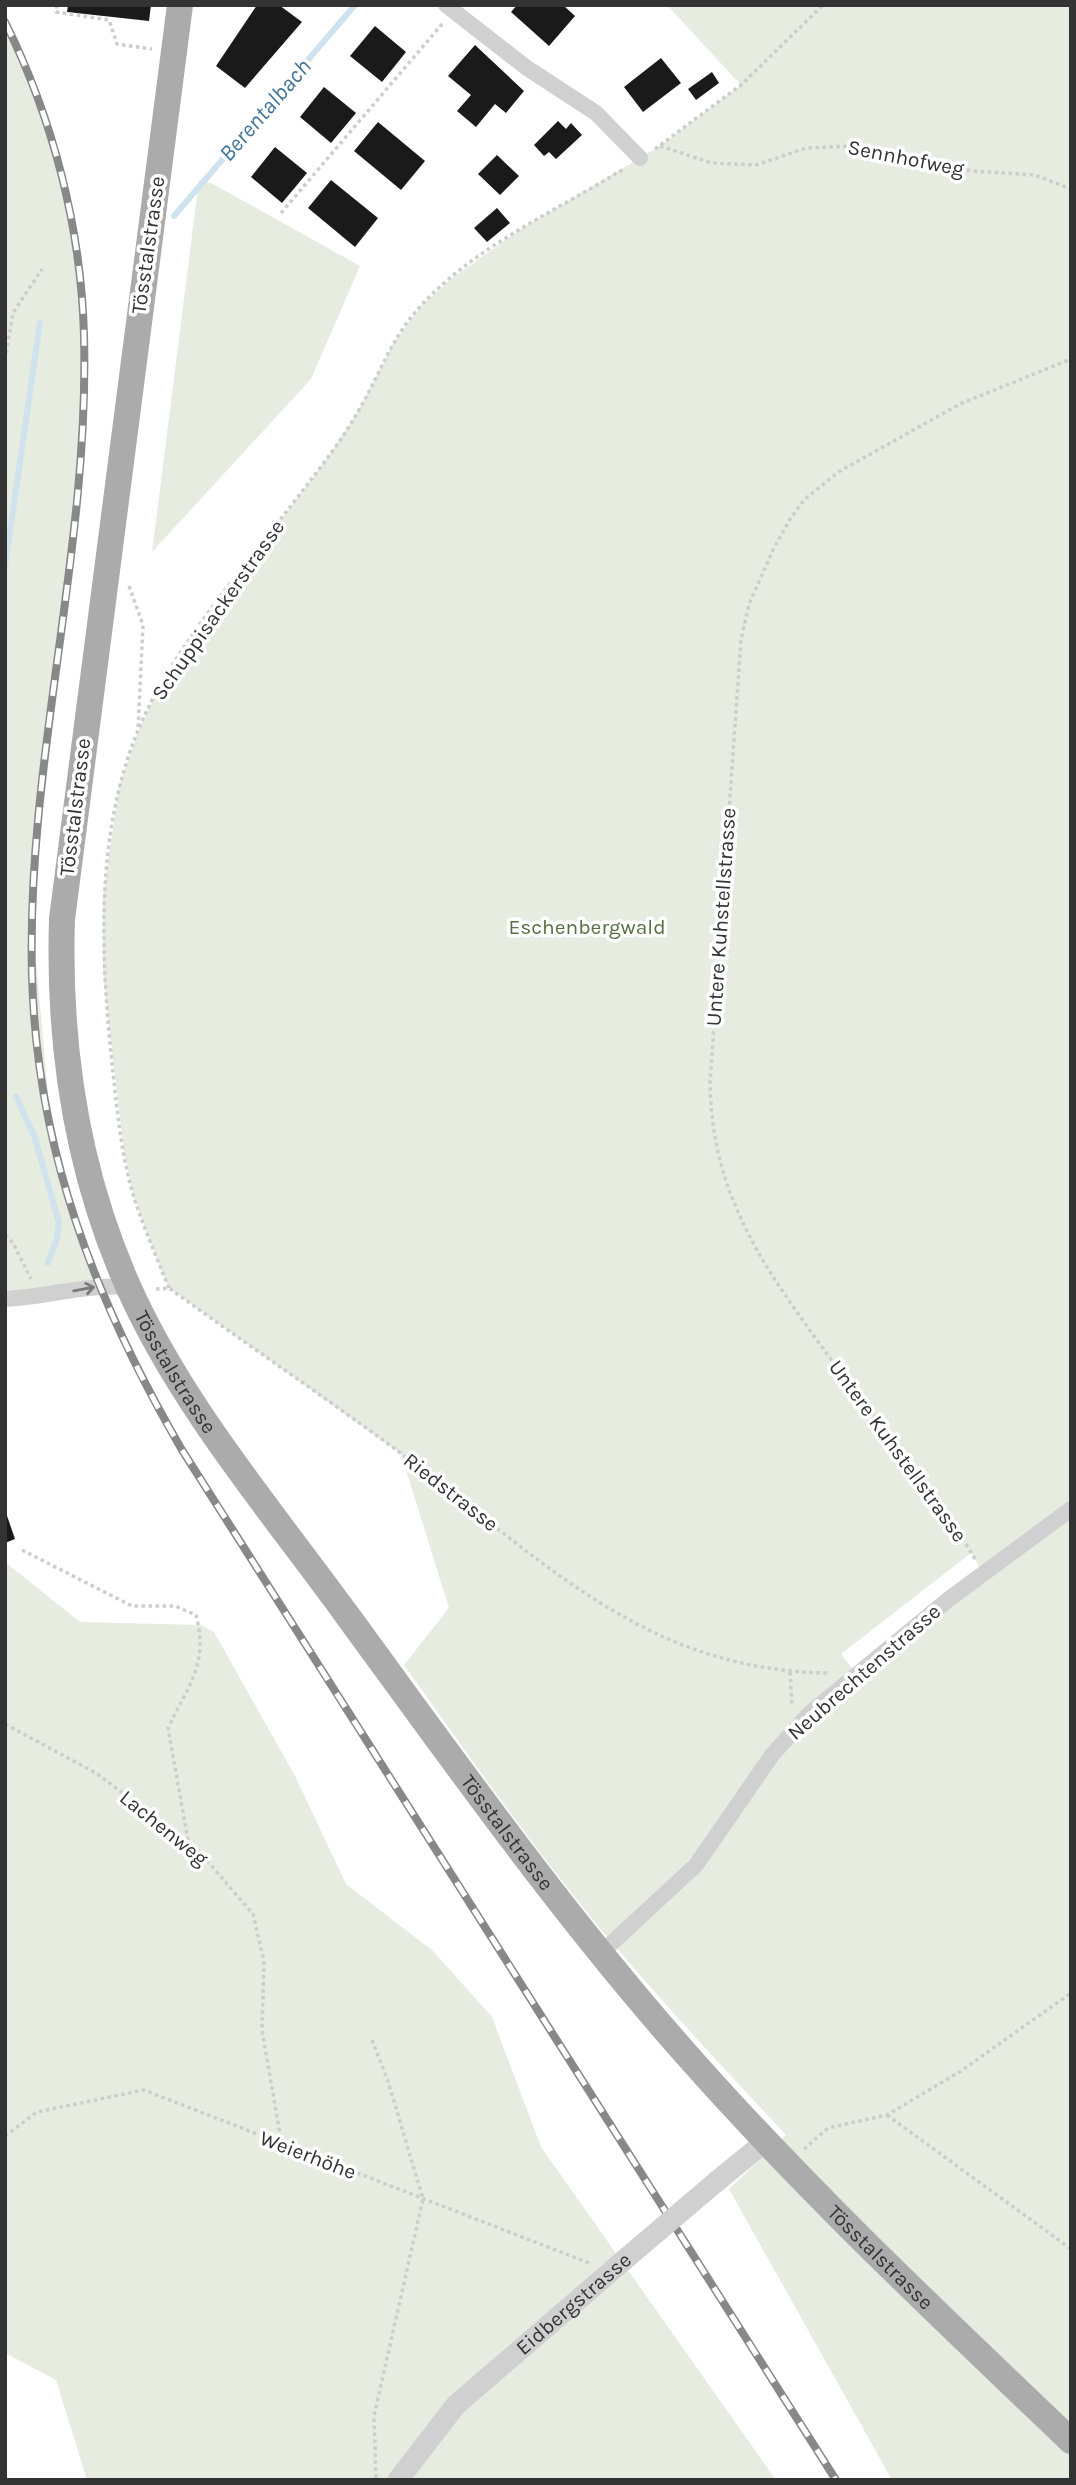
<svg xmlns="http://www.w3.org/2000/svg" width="1076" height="2485" font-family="Karla,sans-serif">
  <rect width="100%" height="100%" fill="#fff"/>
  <g fill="#e6ecdf" fill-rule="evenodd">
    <path d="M667 5H1071V2480H892L729 2189 786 2135C728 2073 670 2011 615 1946 539 1857 472 1760 404 1665L449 1608 401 1454 169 1288 157 1259 134 1198 124 1152 103 973V897L119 787 138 732 157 691 194 636 325 461 356 415 394 342 421 306 451 279 518 231 660 146 741 85ZM971 1553 983 1573 856 1673 841 1654Z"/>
    <polygon points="5,22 28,72 52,143 71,219 82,300 85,369 81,452 32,916 52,1139 74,1220 98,1287 5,1299"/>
    <polygon points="199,180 213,184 360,266 311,379 152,552"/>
    <polygon points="5,1562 80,1622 201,1625 214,1632 295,1776 346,1884 433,1951 492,2017 541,2147 776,2480 87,2480 56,2380 5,2353"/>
  </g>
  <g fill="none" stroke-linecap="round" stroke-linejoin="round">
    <g stroke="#cfe2ee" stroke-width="6">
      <polyline points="174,216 355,5"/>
      <polyline points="5,566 40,323"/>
      <polyline points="16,1096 35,1138 59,1223 57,1238 48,1263"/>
    </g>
  </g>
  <g fill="#1a1a1a">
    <polygon points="68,5 151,5 149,21 67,12"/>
    <polygon points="257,5 279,5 302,22 245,88 216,66"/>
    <polygon points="517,5 563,5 575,16 549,46 511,12"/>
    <polygon points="375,26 406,52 382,82 350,56"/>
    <polygon points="475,45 524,91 506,113 495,104 476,127 457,111 471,95 448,76"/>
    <polygon points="661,58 681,83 643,112 624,87"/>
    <polygon points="712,72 719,83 696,100 688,89"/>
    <polygon points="324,87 356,113 331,143 300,117"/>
    <polygon points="558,121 566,129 571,123 582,135 556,159 549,152 544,156 534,145"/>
    <polygon points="378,122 425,161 401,190 354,151"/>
    <polygon points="275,147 307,173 282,203 251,177"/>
    <polygon points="497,155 519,176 500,195 478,174"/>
    <polygon points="331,180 378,218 355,247 308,208"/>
    <polygon points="497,208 510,223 487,242 474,228"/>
    <polygon points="5,1510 15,1539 5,1543"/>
  </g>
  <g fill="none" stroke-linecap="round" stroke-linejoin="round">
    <g stroke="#cdcdcd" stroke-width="3.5" stroke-dasharray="3.5 3.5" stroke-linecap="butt">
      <polyline points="57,5 56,12 109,20 117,44 152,49"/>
      <polyline points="660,146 712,163 756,165 806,148 853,146 908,161 973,171 1035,175 1071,189"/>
      <polyline points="655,149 741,85 823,5"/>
      <polyline points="281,213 443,23"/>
      <polyline points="5,360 13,313 42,269"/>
      <polyline points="129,586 143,625 138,730"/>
      <polyline points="5,1235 13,1243 31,1279"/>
      <path d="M169 1288C157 1259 145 1230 135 1201 121 1157 117 1108 112 1063 99 938 94 804 157 691 197 619 260 547 310 481 326 460 343 438 356 415 376 382 388 346 412 316 466 250 553 213 625 168"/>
      <path d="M156 1289 169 1288C246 1344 325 1397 402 1454 540 1557 644 1671 829 1673"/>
      <path d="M22 1550 132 1606H175L196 1615C209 1664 188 1686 168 1728L188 1840"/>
      <path d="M975 1559C931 1484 873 1417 822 1347 760 1262 712 1192 710 1083L741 640 749 604 773 550 790 519 805 499 840 471 960 404 1071 359"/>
      <polyline points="790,1672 792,1705"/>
      <polyline points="5,1724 96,1773 197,1849 253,1914 264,1961 262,2031 282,2145"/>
      <polyline points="372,2040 388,2081 423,2199 374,2416 376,2480"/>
      <polyline points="887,2115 1071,2249"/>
      <polyline points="5,2136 37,2112 144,2090 589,2263"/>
      <polyline points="804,2149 828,2128 887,2115 961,2071 1071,1993"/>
    </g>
    <g stroke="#d0d0d0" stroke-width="16">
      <polyline points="446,5 527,68 596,113 640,158"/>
      <path d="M5 1299C46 1297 87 1284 128 1287"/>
      <polyline points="600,1954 696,1865 772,1755 809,1714 949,1599 1071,1509"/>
    </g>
    <g stroke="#d0d0d0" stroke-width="21">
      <polyline points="716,2182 765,2142"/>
      <path id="s1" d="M398 2480 456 2405 630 2255"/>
    </g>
    <path stroke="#ababab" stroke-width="26" id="s2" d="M180 5 62 919C58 1046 76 1169 128 1286 181 1405 270 1509 347 1615 456 1764 563 1915 686 2054 806 2190 939 2315 1071 2441"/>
    <defs>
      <path id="rail" d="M5 22C53 119 81 227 84 335 90 550 26 761 32 976 37 1152 95 1300 182 1450L836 2480"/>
    </defs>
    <use href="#rail" stroke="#888" stroke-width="8"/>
    <use href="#rail" stroke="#fff" stroke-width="5" stroke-dasharray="16" stroke-linecap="butt"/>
    <polyline stroke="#d0d0d0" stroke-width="21" points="630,2255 716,2182"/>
  </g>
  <defs><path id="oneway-shaft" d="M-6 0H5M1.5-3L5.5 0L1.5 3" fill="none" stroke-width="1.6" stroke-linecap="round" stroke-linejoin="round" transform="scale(1.75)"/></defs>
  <use stroke="#7a7a7a" href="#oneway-shaft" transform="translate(84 1289) rotate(-10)"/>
  <g text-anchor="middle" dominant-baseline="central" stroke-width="7" stroke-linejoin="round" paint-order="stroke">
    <g font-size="21" fill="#333" stroke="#fff">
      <text transform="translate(906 158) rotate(11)">Sennhofweg</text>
      <text transform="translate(148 245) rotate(-82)">Tösstalstrasse</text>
      <text transform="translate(218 610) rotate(-55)">Schuppisackerstrasse</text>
      <text transform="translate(75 807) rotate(-83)">Tösstalstrasse</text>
      <text transform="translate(721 917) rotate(-86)">Untere Kuhstellstrasse</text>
      <text stroke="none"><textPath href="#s2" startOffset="1396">Tösstalstrasse</textPath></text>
      <text transform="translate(898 1451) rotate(54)">Untere Kuhstellstrasse</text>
      <text transform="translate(451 1492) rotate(38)">Riedstrasse</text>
      <text transform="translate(864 1672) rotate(-41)">Neubrechtenstrasse</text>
      <text transform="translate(164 1828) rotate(39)">Lachenweg</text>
      <text stroke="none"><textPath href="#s2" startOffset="1964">Tösstalstrasse</textPath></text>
      <text transform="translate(308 2155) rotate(21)">Weierhöhe</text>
      <text stroke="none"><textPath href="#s2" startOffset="2530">Tösstalstrasse</textPath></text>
      <text stroke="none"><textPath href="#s1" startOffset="250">Eidbergstrasse</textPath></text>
    </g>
    <g font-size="21" fill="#56703f" stroke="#fff">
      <text x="587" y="927">Eschenbergwald</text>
    </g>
    <g font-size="23" font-style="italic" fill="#3f7597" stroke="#fff">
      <text transform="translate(265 110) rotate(-49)">Berentalbach</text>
    </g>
  </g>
  <rect width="1076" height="2485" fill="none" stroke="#333333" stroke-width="14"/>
</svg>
